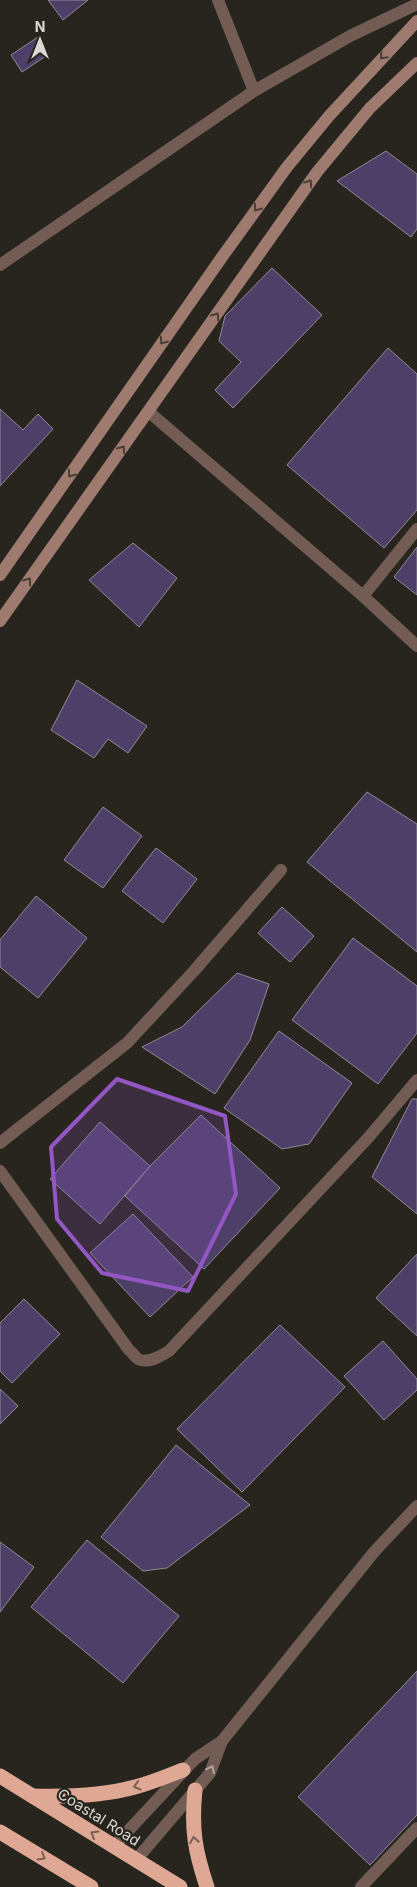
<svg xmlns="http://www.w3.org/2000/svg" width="417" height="1887" font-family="Inter,sans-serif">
  <rect width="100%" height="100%" fill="#27251d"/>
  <g fill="#4e3f69" stroke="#8e8b96">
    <polygon points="48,0 88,0 63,20"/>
    <polygon points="38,37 49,54 22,72 11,55"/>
    <polygon points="386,151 417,174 417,229 411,237 337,181"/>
    <polygon points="272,268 322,315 233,408 215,390 241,362 219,341 225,316"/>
    <polygon points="388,348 417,374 417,510 384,548 287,465"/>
    <polygon points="0,409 23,430 38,414 53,429 0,486"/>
    <polygon points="133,543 177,578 139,627 89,580"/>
    <polygon points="417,547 417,595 394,577"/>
    <polygon points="77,680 147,726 128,753 108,739 94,758 51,730"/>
    <polygon points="367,792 417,824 417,952 307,862"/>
    <polygon points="103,807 142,836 103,888 64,860"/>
    <polygon points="156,848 197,879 163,923 122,891"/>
    <polygon points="36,896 87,938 38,998 0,967 0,940"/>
    <polygon points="282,907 314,936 290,962 258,933"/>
    <polygon points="353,938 417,986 417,1033 378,1084 292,1020"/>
    <polygon points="237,973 269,984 250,1040 215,1094 142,1047 182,1027"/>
    <polygon points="279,1031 352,1083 309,1144 282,1149 224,1108"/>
    <polygon points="412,1099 417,1099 417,1214 372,1177"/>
    <polygon points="201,1115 280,1188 204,1269 125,1196 150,1166"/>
    <polygon points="100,1122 150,1166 100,1224 50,1179"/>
    <polygon points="133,1214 193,1277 150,1317 90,1253"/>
    <polygon points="417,1254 417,1336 376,1298"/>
    <polygon points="24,1299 60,1334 12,1383 0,1371 0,1323"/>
    <polygon points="280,1325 345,1387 242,1492 177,1429"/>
    <polygon points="383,1341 417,1379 417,1390 384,1420 344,1376"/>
    <polygon points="0,1389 18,1406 0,1424"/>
    <polygon points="176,1445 250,1505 167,1568 143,1571 101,1537"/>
    <polygon points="87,1540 179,1616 123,1683 31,1607"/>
    <polygon points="0,1542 34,1567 0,1612"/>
    <polygon points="417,1671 417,1815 370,1865 298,1797"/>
  </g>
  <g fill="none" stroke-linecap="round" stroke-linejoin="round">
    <g stroke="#725c54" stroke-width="12">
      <polyline points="218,0 254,91"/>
      <polyline points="0,265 254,91 350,36 417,4"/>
      <polyline points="149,412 363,596 417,646"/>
      <polyline points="363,596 417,529"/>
      <polyline points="0,1143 127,1043 194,971 281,870"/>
      <path d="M0 1171 129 1350C132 1352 135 1357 138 1359 148 1364 161 1356 169 1351L368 1138 417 1080"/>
      <polyline points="114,1846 195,1759 222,1741"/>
      <polyline points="136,1860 210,1773 222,1741 374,1552 417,1506"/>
      <polyline points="361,1887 417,1828"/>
    </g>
    <g stroke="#9e7b6e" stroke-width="12">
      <polyline points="0,575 222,257 287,167 329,116 417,21"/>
      <polyline points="0,621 317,172 370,108 417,63"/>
    </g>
    <g stroke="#dfa894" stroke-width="15">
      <polyline points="0,1776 180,1887"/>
      <path d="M195 1790C191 1829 195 1851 207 1887"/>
      <path d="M33 1796C68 1797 102 1796 135 1787 151 1783 167 1776 183 1770"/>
      <polyline points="0,1832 91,1887"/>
    </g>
  </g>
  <defs><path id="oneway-chevron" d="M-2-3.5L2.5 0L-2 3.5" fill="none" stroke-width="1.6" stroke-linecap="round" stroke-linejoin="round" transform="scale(1.25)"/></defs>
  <g stroke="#4b3f35">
    <use href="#oneway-chevron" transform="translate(383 56) rotate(133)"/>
    <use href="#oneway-chevron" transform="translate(309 183) rotate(-55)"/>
    <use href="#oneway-chevron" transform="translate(257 208) rotate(126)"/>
    <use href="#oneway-chevron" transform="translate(216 316) rotate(-55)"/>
    <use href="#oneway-chevron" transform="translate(163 341) rotate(125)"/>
    <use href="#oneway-chevron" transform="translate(122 449) rotate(-55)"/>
    <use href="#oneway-chevron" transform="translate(71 474) rotate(125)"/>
    <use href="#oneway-chevron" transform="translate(28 581) rotate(-55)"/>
  </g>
  <use stroke="#b0a6a0" href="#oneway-chevron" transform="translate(211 1769) rotate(-64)"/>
  <g stroke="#7a6053">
    <use href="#oneway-chevron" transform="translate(137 1786) rotate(164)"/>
    <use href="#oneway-chevron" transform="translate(94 1834) rotate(-149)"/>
    <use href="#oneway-chevron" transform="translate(194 1840) rotate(-99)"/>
    <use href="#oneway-chevron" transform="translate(42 1857) rotate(31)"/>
  </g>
  <path fill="#9357c4" fill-opacity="0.2" stroke="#9357c4" stroke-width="4" stroke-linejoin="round" d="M117 1079 225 1116 236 1194 188 1291 102 1273 57 1219 51 1147Z"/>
  <g text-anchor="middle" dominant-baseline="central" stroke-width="4.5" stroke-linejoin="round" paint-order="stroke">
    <g font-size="15" fill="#dad8d3" stroke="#27251d">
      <text transform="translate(99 1817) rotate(32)">Coastal Road</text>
    </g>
  </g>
  <g transform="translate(40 40)" stroke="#27251d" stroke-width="4" paint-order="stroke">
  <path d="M0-4L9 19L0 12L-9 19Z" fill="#dad8d3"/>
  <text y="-8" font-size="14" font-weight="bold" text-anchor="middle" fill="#dad8d3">N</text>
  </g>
</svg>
